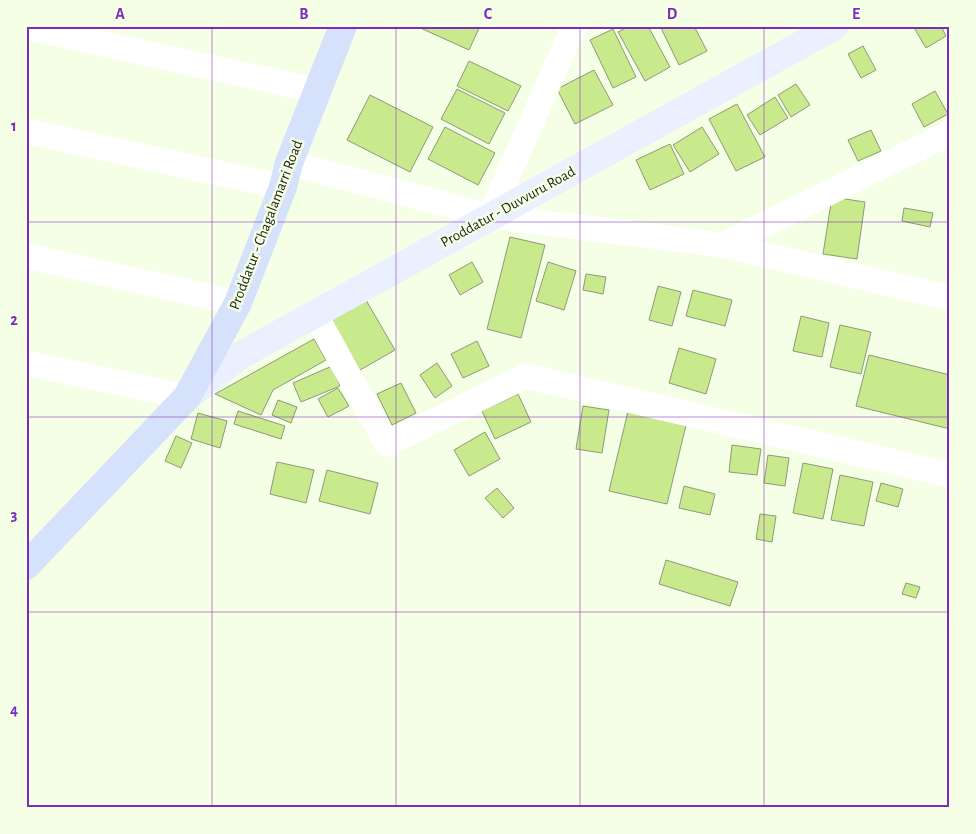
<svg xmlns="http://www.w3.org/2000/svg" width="976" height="834" font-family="'Alegreya Sans',sans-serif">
  <rect width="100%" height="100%" fill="#f5ffe6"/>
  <g fill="#c9e98d" stroke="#8e997c">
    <polygon points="416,26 480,26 469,50"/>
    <polygon points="629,26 648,26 670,67 645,81 618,32"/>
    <polygon points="660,26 694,26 707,51 679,65"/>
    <polygon points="913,26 941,26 946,36 926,48"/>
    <polygon points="613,29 636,77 613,88 590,40"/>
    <polygon points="863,46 876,70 861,78 848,54"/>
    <polygon points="469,61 521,86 508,111 457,86"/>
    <polygon points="594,70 613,105 575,124 557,89"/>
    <polygon points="796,84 810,105 791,117 778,95"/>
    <polygon points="457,89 505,113 489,144 441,119"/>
    <polygon points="935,91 948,114 924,127 912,104"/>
    <polygon points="370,95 433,127 410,172 347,140"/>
    <polygon points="775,97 788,118 760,135 747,115"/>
    <polygon points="737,104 765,157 736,171 709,119"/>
    <polygon points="445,127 495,153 478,185 428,159"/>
    <polygon points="702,127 719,154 690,172 673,145"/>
    <polygon points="871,130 881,151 858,161 848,140"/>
    <polygon points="670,144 684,174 650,190 636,160"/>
    <polygon points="832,197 865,202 857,259 823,254"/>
    <polygon points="904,208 933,213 930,227 902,221"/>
    <polygon points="510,237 545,245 521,338 487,329"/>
    <polygon points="472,262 483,282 460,295 449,275"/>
    <polygon points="548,262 576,271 564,310 536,301"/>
    <polygon points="586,274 606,277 603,294 583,290"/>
    <polygon points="658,286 681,292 672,326 649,320"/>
    <polygon points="693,290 732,300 725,326 686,316"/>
    <polygon points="366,300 395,350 360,370 331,320"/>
    <polygon points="801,316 829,323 822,357 793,351"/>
    <polygon points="840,325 871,332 861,374 830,367"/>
    <polygon points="314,339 326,360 273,390 261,415 215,394"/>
    <polygon points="477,341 489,366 463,378 451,354"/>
    <polygon points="679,348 716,359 706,394 669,383"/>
    <polygon points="869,355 950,375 950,429 856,406"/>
    <polygon points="437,363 452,386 435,398 420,375"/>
    <polygon points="332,366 340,386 301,402 293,383"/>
    <polygon points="401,383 416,413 392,425 377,394"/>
    <polygon points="338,388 349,406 328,417 318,399"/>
    <polygon points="518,394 531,422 495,439 482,411"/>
    <polygon points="278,400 297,407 291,423 272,415"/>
    <polygon points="583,406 609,410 602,453 576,449"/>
    <polygon points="629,407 687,421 667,504 609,491"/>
    <polygon points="238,411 285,426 281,439 234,424"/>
    <polygon points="198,413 227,421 220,448 191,439"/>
    <polygon points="485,432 500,459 469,476 454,450"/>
    <polygon points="176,436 192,443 181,468 165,461"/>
    <polygon points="732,445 761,449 757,475 729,472"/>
    <polygon points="768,455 789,458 785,486 764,483"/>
    <polygon points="277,462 314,470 306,503 270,494"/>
    <polygon points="803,463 833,469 823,519 793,513"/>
    <polygon points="327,470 378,483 370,514 319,501"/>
    <polygon points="840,475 873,482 864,526 831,520"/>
    <polygon points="881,483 903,489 898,507 876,501"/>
    <polygon points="684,486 715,494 710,515 679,508"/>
    <polygon points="497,488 514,508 503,518 485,498"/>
    <polygon points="760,514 776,516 772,542 756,539"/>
    <polygon points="666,560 738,582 730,606 659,584"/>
    <polygon points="906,583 920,587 916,598 902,594"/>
  </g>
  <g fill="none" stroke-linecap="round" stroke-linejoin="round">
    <g stroke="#fff" stroke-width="25">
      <polyline points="26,27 319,91"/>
      <polyline points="26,131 283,187"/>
      <polyline points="289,163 490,216 723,245 950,298"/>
      <polyline points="490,216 574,26"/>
      <polyline points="723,245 950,133"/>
      <polyline points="26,256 238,303"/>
      <polyline points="315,314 387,444 526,376 950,475"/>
      <polyline points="26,363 187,397"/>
    </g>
    <polyline stroke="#eaf0fe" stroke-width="28" points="187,397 241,355 835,26"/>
    <polyline stroke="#d6e2fc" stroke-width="28" points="26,566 187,397 238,303 283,187 289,163 343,26"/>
  </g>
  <path fill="none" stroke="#7b2cbf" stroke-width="1" stroke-opacity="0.55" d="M212 26V808M396 26V808M580 26V808M764 26V808M26 222H950M26 417H950M26 612H950"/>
  <g text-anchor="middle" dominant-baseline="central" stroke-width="5" stroke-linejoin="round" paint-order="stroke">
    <g font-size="15" fill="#202418" stroke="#f5ffe6">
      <text transform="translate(508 207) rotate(-29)">Proddatur - Duvvuru Road</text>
      <text transform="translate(266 225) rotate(-69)">Proddatur - Chagalamarri Road</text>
    </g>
  </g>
  <rect width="976" height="834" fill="none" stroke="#f5ffe6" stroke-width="55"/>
  <rect x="28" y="28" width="920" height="778" fill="none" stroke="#7b2cbf" stroke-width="2"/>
  <g font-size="16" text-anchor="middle" font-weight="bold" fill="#7b2cbf">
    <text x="120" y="19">A</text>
    <text x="304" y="19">B</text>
    <text x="488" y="19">C</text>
    <text x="672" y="19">D</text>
    <text x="856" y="19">E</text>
    <text x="14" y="131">1</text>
    <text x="14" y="325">2</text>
    <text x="14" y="520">3</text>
    <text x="14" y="715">4</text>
  </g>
</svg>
